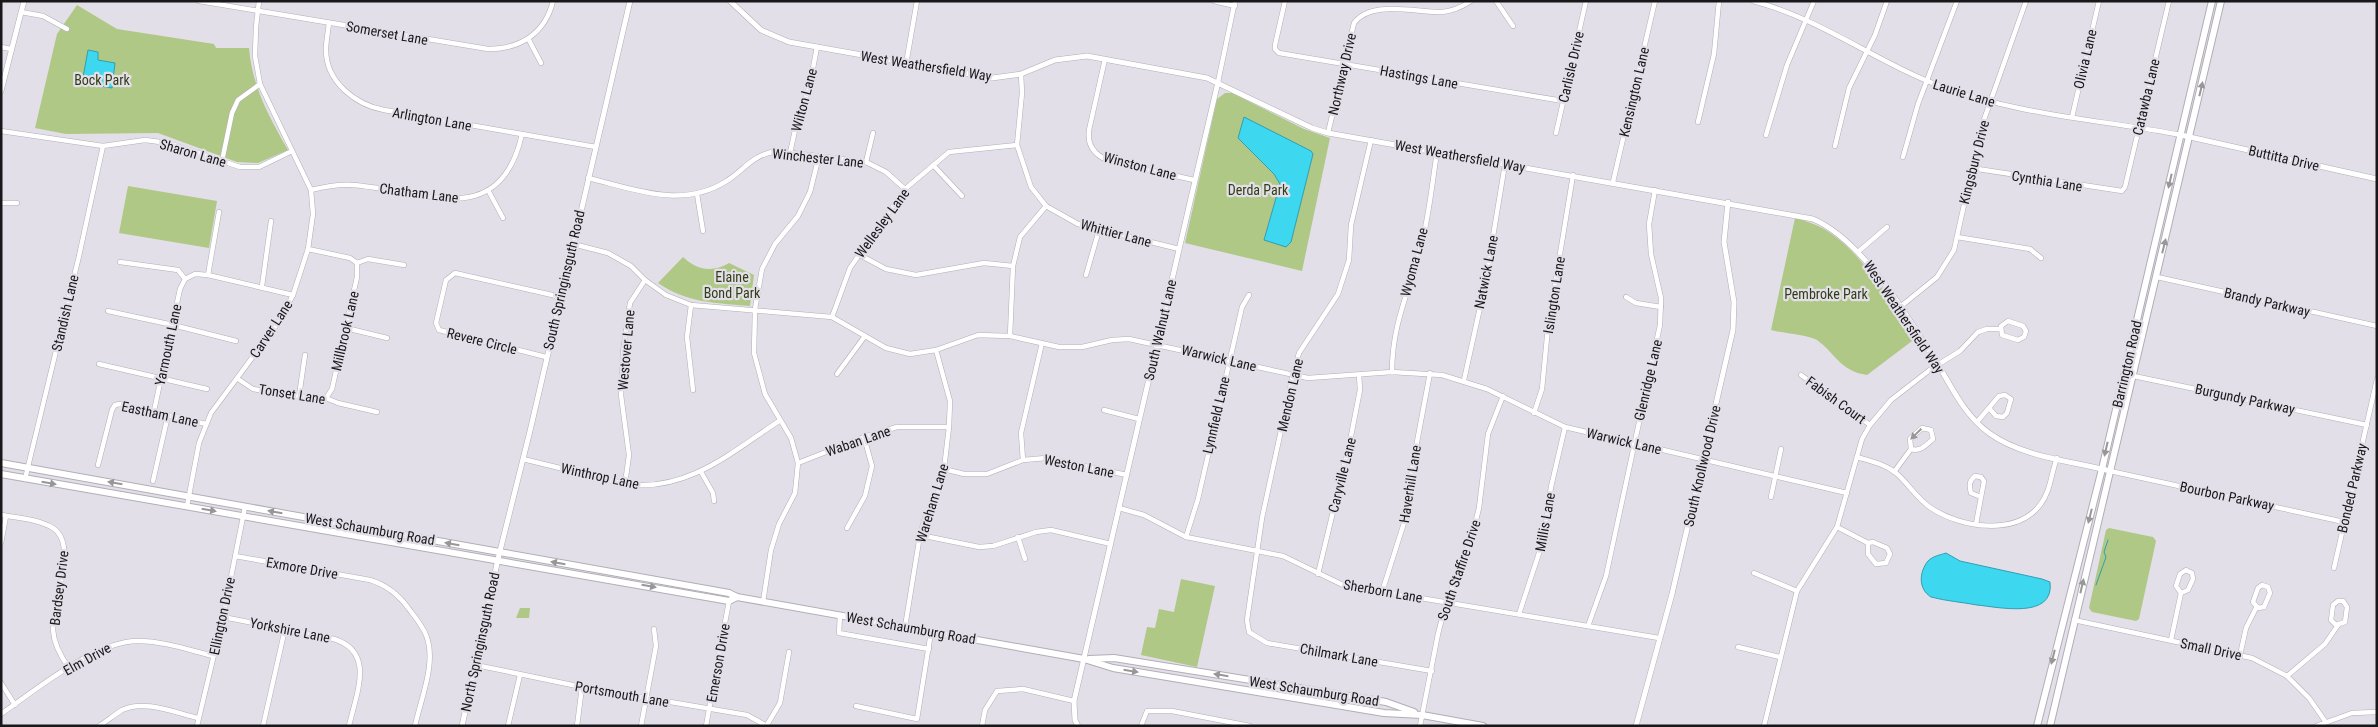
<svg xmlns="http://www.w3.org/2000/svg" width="2378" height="727" font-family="'Roboto Condensed',sans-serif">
  <rect width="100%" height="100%" fill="#e2dfe8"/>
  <g fill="#b0c885">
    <path d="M77 5 117 29 214 44 216 48H249C252 86 269 117 288 150L258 163 237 162 158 133 66 134 35 128 57 34Z"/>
    <polygon points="1225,93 1232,93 1304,129 1330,138 1302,271 1185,243 1217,99"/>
    <polygon points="128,186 217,201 209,248 119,233"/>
    <path d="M1795 218C1811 222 1825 228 1837 238 1864 258 1897 309 1916 338L1867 375C1840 371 1836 354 1817 340 1808 335 1782 333 1771 330Z"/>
    <path d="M683 257C697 270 712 273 729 263L754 275 750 306C717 303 686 303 658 283Z"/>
    <polygon points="2109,528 2153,537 2156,541 2139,619 2136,621 2092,612 2089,608 2106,530"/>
    <polygon points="1181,579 1215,586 1197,667 1141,655 1147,627 1155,628 1159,609 1174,612"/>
    <polygon points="520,608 530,608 529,618 516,618"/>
  </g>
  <g fill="#3dd8f0" stroke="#329eb0">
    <polygon points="88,50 98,52 98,60 115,63 112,88 82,83"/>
    <polygon points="1244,117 1311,151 1313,154 1291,242 1286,247 1264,240 1280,184 1274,174 1238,138"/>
    <path d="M1946 553 1960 561 2042 579 2050 582C2055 620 1998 607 1977 605 1961 602 1946 601 1931 597 1918 589 1919 572 1928 561 1933 556 1940 555 1946 553Z"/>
  </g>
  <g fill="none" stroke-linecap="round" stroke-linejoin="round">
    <polyline stroke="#329eb0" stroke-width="1" points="2096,585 2106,557 2104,552 2108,540"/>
    <defs>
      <g id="minor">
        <path d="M199 1 488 49C520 49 545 34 553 1"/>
        <polyline points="1214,1 1235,6"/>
        <polyline points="1285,1 1275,45 1275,49 1279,53 1563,101"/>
        <polyline points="1496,1 1513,26"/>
        <path d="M1753 1C1822 19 1877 63 1943 87 2019 115 2102 120 2181 135"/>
        <polyline points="21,12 43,16 67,29"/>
        <path d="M329 23C328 32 326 41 326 50 326 82 356 105 384 110L596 147"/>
        <polyline points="529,40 541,63"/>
        <polyline points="1,47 11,49"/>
        <path d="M1105 59 1089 130C1087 145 1094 155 1109 161L1194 180"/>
        <polyline points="906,64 917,1"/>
        <polyline points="1021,74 1022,93 1017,145 1031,187 1046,206 1078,224 1179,249"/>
        <polyline points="1218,82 1235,1"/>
        <polyline points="2072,117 2099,1"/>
        <polyline points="1698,122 1714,54 1719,1"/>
        <polyline points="1,131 103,146 145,140 168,143 240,167 259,167 292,151"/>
        <path d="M1328 133 1354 23C1371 0 1412 12 1442 12 1453 11 1462 7 1471 1"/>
        <polyline points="1556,133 1586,1"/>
        <polyline points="1766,135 1787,65 1814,1"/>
        <polyline points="1371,140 1351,225 1349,260 1338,294 1299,353 1293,375 1262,518 1247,620 1249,632 1267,643 1432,671"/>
        <polyline points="1835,146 1849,88 1875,35 1887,1"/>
        <polyline points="790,153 799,112 809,89 817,47"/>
        <polyline points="1903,157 1918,104 1957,1"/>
        <polyline points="222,161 232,113 238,100 260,84"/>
        <polyline points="866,162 873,133"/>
        <polyline points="933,165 962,196"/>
        <polyline points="1971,168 2122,191 2125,187 2169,1"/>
        <path d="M588 178C634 189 681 209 725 182 745 170 750 156 776 151L866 162 886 172 905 189"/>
        <polyline points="1613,182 1655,1"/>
        <path d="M311 190C324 187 338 184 352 185 421 189 500 234 522 134"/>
        <polyline points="488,190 503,218"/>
        <polyline points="697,194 703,231"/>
        <polyline points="1,203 17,203"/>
        <polyline points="1957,237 2030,249 2041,258"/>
        <polyline points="573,244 608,253 631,266 645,280 666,295 691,305 832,317 886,348 910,354 936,350 978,335 1010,336 1059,347 1082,347 1112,340 1129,339 1308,378 1392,372 1442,375 1487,389 1565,427 1847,493"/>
        <polyline points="308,249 350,258 357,263 368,259 404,265"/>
        <polyline points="1859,251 1887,227"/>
        <polyline points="858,254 886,269 916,275 984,263 1013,266"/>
        <polyline points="120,262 178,270 185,279 195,274 208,275 293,295"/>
        <polyline points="208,275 219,212"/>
        <polyline points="1086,275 1099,230"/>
        <polyline points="2157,277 2377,326"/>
        <polyline points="262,286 271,221"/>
        <polyline points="1626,297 1636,303 1661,307"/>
        <polyline points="691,305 687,337 693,390"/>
        <polyline points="1900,307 1937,277 1954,250 1981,128 2026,1"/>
        <polyline points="108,311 173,325 236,341"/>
        <polyline points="832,317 850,268 905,189 949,152 1017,145"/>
        <polygon points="2008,321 2023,326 2026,331 2024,337 2018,340 2002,335 2001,326"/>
        <polyline points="346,328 387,338"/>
        <polyline points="1010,336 1013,266 1020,237 1046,206"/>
        <polyline points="546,357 439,330 436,323 446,280 455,273 561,297"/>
        <polyline points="99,364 207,389"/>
        <path d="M1392 372C1392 325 1408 294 1420 250 1429 218 1432 184 1437 152"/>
        <polyline points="837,374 865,336"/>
        <polyline points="2124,374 2367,425"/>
        <polyline points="1801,375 1870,425"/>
        <polyline points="238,379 253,389 315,399 326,398 338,403 377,412"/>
        <polyline points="1464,380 1485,285 1505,164"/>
        <polyline points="299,396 305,355"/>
        <polyline points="326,398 332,389 357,277 357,263"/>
        <polyline points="1104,410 1139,419"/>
        <polyline points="154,411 180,289 185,279"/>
        <polyline points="1534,413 1542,389 1548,327 1573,175"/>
        <polyline points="1977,422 1999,396 2005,395 2011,399 2007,413 2003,417 1996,416 1989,408"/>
        <path d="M1857 457C1870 461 1885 464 1896 473 1908 483 1917 499 1931 508 1961 528 2016 536 2040 505 2051 491 2051 473 2057 458"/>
        <path d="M523 459 625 484C686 493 732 452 779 421"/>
        <polyline points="1023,460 1021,433 1042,343"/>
        <polyline points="798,463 864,437 897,427 949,427"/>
        <polyline points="98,465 112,410 115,405 120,404 206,424"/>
        <polyline points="944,469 964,474 987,474 1023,460 1046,458 1127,475"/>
        <polyline points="2110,471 2344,522"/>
        <polyline points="701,472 713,493 714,501"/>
        <path d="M1894 472 1911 449 1910 439 1922 428 1931 430 1933 439C1926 445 1921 452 1911 449"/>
        <polyline points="25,479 79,256 103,146"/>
        <polyline points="153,481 168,415"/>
        <polyline points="625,484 629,455 621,395 623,352 630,303 645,280"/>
        <polyline points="1771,497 1781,449"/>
        <polyline points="187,506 199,443 211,413 278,323 293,295 308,249 313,214 311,190 260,84 255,56 256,27 259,1"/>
        <polyline points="1119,508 1144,515 1186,537 1283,556 1343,585 1659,638"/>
        <path d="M1 515C18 518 38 519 53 528 79 545 52 603 53 630 54 645 61 657 69 668"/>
        <path d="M1976 524 1984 481 1981 477 1975 476C1969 481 1969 485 1971 493L1981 497"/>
        <polyline points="1837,527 1868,543 1873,542 1887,548 1890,554 1886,563 1876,564 1868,554 1868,543"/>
        <polyline points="847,528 865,496 872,466 864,437"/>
        <polyline points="920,535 979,547 993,546 1036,532 1051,530 1111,544"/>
        <polyline points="1018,537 1025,559"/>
        <polyline points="1186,537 1198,499 1242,307 1249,295"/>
        <polyline points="1,543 6,516"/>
        <path d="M235 556 370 580C387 585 399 595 409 609 415 617 422 625 426 635 437 662 421 698 415 726"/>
        <polyline points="2334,568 2377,379"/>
        <polygon points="2186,570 2192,573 2193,579 2188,590 2181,593 2176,586 2180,574"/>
        <polyline points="1754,573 1797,591"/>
        <polyline points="1318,574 1350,441 1360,390 1359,375"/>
        <polygon points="2262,585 2268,587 2270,593 2264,607 2258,608 2253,602 2258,588"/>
        <polyline points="1382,592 1404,523 1410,479 1430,373"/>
        <polygon points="2343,601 2347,607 2345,622 2336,625 2331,620 2333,605 2338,601"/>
        <polyline points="763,602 771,550 779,524 795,493 798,463 791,438 765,394 754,353 755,309 762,269 775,244 798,216 810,192 819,156"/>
        <polyline points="1519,614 1543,541 1551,487 1565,427"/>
        <polyline points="840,615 839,633 929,649"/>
        <path d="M223 617 334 639C376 652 356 694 349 726"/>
        <polyline points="2074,620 2252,658 2287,676 2309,698 2325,721"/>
        <polyline points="1588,626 1606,576 1660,325 1661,298 1651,254 1649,224 1655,190"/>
        <polyline points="905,627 920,535 925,518 938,492 944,469 949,427 950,401 936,350"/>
        <polyline points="2171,640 2181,593"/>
        <polyline points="1738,647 1780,657"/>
        <polyline points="2240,655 2246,628 2256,608"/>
        <polyline points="476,665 582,687 747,715 767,726"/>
        <polyline points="2287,676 2325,644 2338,625"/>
        <polyline points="1,683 15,705"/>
        <polyline points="856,706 917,719 931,632"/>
        <path d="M1 714C37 689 95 641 138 641 163 641 189 650 213 656"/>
        <polyline points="767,725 780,703 789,652"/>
        <path d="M99 726C107 721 114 715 122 710 144 699 176 713 198 718"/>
        <polyline points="197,726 223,617 245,507"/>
        <polyline points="263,726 285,629"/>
        <polyline points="508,726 520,675"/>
        <polyline points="577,726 582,687"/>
        <polyline points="641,726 656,646 654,629"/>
        <polyline points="706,726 729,601"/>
        <polyline points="982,726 985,710 997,691 1023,689 1074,701"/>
        <polyline points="1141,726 1147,711 1172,711 1250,726"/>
        <polyline points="1420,726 1438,634 1446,603 1472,536 1479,508 1488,434 1503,396"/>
        <polyline points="1764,726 1797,591 1837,527 1862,439 1870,425 1891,400 1931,369 1960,351 1978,332 1987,329 2000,329"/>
        <polyline points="2316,726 2352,713 2377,712"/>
      </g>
      <g id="tertiary">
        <path d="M730 1 761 30 789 42 992 78 1021 74 1055 60 1087 56 1207 78 1312 128 1328 133 1813 219C1866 242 1912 324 1943 373 1955 394 1968 418 1989 433 2022 457 2071 461 2110 471"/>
        <polyline points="1,91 24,1"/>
        <polyline points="2181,135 2377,179"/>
        <polyline points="462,726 498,559 530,431 630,1"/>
        <polyline points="1078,726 1075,720 1074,701 1218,82"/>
        <polyline points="1636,726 1672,594 1733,330 1734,302 1724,242 1728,202"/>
      </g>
      <g id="secondary">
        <polyline points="1,463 729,593 737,597 1084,659 1113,668 1384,713 1422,715 1483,726"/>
        <polyline points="1,474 729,601 737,597"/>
        <polyline points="1089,659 1114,658 1386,702 1414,712"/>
        <polyline points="2037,726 2102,469 2212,1"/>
        <polyline points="2050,726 2221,1"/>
      </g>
    </defs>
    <use href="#minor" stroke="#b1aeb6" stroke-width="5.5"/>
    <use href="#tertiary" stroke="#b1aeb6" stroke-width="6"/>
    <use href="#secondary" stroke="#b1aeb6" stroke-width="8"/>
    <use href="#minor" stroke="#fff" stroke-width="4.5"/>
    <use href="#tertiary" stroke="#fff" stroke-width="5"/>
    <use href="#secondary" stroke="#fff" stroke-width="6"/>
  </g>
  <defs><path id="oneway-solid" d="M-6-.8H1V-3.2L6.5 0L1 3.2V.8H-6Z" transform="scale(1.25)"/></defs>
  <g fill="#979798">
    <use href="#oneway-solid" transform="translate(2201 89) rotate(-77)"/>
    <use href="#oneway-solid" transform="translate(2170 181) rotate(103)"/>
    <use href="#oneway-solid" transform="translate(2164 246) rotate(-76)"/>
    <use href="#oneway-solid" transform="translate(1916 434) rotate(136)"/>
    <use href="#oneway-solid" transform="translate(2106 449) rotate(103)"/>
    <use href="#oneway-solid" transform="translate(49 483) rotate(10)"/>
    <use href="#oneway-solid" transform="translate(115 483) rotate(-170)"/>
    <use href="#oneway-solid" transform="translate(209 510) rotate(10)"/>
    <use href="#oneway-solid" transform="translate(275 512) rotate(-170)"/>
    <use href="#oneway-solid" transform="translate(2090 516) rotate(104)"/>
    <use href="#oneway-solid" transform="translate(452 544) rotate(-170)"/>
    <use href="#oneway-solid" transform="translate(558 563) rotate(-170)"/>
    <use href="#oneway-solid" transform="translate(649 586) rotate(10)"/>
    <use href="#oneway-solid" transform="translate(2082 586) rotate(-77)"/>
    <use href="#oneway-solid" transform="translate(2053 657) rotate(104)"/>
    <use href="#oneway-solid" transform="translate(1131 671) rotate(9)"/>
    <use href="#oneway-solid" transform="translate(1221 675) rotate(-171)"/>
  </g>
  <g text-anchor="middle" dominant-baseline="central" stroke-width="4.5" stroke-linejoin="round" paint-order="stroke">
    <g font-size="14" fill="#18171a" stroke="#e2dfe8">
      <text transform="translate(387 33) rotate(10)">Somerset Lane</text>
      <text transform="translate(2085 59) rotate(-77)">Olivia Lane</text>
      <text transform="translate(926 66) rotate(9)">West Weathersfield Way</text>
      <text transform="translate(1571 67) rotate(-77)">Carlisle Drive</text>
      <text transform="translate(1342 74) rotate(-77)">Northway Drive</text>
      <text transform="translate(1419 77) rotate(10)">Hastings Lane</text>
      <text transform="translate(1634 92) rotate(-77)">Kensington Lane</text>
      <text transform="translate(1964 93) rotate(17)">Laurie Lane</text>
      <text transform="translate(2146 97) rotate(-77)">Catawba Lane</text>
      <text transform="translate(804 100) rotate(-75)">Wilton Lane</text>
      <text transform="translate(432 119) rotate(10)">Arlington Lane</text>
      <text transform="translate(193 153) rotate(16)">Sharon Lane</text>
      <text transform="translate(1460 156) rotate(10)">West Weathersfield Way</text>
      <text transform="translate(818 158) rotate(6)">Winchester Lane</text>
      <text transform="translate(2284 158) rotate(13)">Buttitta Drive</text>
      <text transform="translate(1974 162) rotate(-76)">Kingsbury Drive</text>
      <text transform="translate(1140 166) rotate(15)">Winston Lane</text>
      <text transform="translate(2047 181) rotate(9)">Cynthia Lane</text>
      <text transform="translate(419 193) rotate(7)">Chatham Lane</text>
      <text transform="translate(882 223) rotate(-54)">Wellesley Lane</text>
      <text transform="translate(1116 233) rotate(15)">Whittier Lane</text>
      <text transform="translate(1414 262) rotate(-75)">Wyoma Lane</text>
      <text transform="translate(1486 272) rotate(-79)">Natwick Lane</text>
      <text transform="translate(564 280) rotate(-77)">South Springinsguth Road</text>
      <text transform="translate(1554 295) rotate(-81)">Islington Lane</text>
      <text transform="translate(2267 302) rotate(13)">Brandy Parkway</text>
      <text transform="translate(65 313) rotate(-77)">Standish Lane</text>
      <text transform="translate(1904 317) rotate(56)">West Weathersfield Way</text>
      <text transform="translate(271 329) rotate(-57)">Carver Lane</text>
      <text transform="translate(1160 330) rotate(-77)">South Walnut Lane</text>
      <text transform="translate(345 331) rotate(-77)">Millbrook Lane</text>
      <text transform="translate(482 341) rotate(14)">Revere Circle</text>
      <text transform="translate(168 345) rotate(-78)">Yarmouth Lane</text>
      <text transform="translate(626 350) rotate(-85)">Westover Lane</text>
      <text transform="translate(1219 358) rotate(13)">Warwick Lane</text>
      <text transform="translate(2127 364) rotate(-77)">Barrington Road</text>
      <text transform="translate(1648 380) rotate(-77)">Glenridge Lane</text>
      <text transform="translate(292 394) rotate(9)">Tonset Lane</text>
      <text transform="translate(1290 395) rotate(-77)">Mendon Lane</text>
      <text transform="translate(2245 399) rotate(12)">Burgundy Parkway</text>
      <text transform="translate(1836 400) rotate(36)">Fabish Court</text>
      <text transform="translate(160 414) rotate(12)">Eastham Lane</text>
      <text transform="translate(1216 415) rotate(-77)">Lynnfield Lane</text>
      <text transform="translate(858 441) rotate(-19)">Waban Lane</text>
      <text transform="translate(1624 441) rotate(13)">Warwick Lane</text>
      <text transform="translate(1079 466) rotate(11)">Weston Lane</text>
      <text transform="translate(1702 466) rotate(-77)">South Knollwood Drive</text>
      <text transform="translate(1342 475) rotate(-76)">Caryville Lane</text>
      <text transform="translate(600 476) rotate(12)">Winthrop Lane</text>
      <text transform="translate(1410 484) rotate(-81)">Haverhill Lane</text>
      <text transform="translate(2352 488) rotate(-77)">Bonded Parkway</text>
      <text transform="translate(2227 496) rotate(12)">Bourbon Parkway</text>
      <text transform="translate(932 503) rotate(-73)">Wareham Lane</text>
      <text transform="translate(1545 522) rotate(-80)">Millis Lane</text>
      <text transform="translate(370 529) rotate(10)">West Schaumburg Road</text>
      <text transform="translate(302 568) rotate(10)">Exmore Drive</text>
      <text transform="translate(1459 570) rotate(-71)">South Staffire Drive</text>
      <text transform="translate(59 588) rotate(-83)">Bardsey Drive</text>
      <text transform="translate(1383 591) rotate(10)">Sherborn Lane</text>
      <text transform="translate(222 616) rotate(-78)">Ellington Drive</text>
      <text transform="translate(911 628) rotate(10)">West Schaumburg Road</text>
      <text transform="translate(290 630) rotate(11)">Yorkshire Lane</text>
      <text transform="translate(480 642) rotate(-78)">North Springinsguth Road</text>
      <text transform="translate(2211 649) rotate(12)">Small Drive</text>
      <text transform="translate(1339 655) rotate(10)">Chilmark Lane</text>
      <text transform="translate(87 659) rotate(-29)">Elm Drive</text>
      <text transform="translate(718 663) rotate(-80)">Emerson Drive</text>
      <text transform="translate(1314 691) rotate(9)">West Schaumburg Road</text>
      <text transform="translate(622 694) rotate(10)">Portsmouth Lane</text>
    </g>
    <g font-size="14" fill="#313d15" stroke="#e2dfe8">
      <text x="102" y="80">Bock Park</text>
      <text x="1258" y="190">Derda Park</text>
      <text x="732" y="277">Elaine<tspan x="732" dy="16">Bond Park</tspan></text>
      <text x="1826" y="294">Pembroke Park</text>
    </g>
  </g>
  <rect width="2378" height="727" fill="none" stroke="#18171a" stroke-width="5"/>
</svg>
